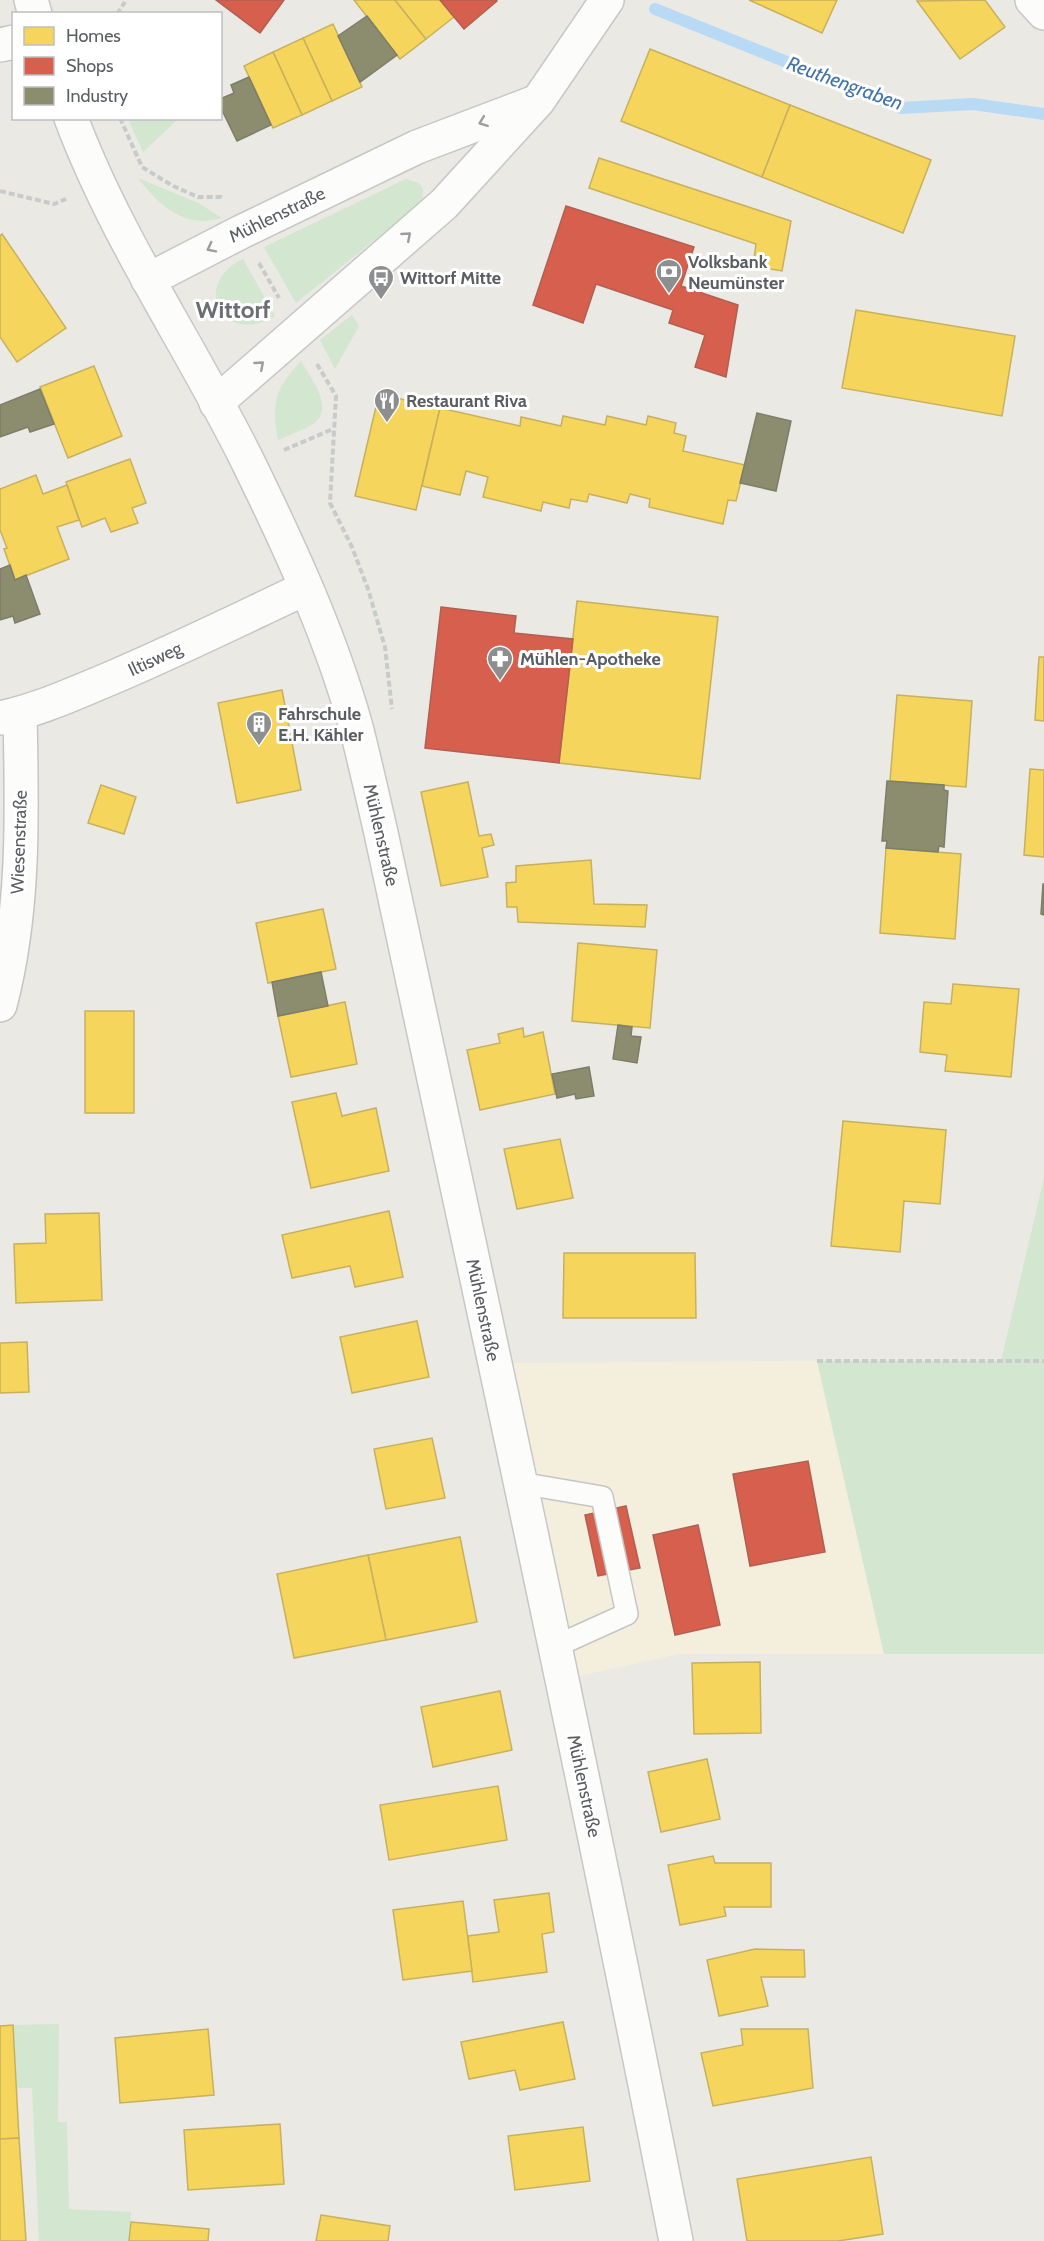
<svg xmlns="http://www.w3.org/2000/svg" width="1044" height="2241" font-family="Cabin,sans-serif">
  <rect width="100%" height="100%" fill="#eae9e4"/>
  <polygon fill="#f4efdd" points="817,1361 884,1654 679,1654 561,1680 494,1363"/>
  <g fill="#d2e6d0">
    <polygon points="128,119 178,119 143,152"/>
    <path d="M138 178 198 203 222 218C184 229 160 206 138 178Z"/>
    <polygon points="406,179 419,183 423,189 422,202 296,303 264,247"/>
    <path d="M243 259 275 316C226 348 188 285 243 259Z"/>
    <polygon points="352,315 359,326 335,369 320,340"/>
    <path d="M301 361C310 378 336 408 313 424 302 431 289 435 278 440 271 403 275 389 301 361Z"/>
    <polygon points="1044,1178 1044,1654 884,1654 817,1361 1001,1361"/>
    <polygon points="59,2024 58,2122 67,2122 69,2209 131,2212 129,2241 39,2241 32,2088 17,2088 13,2025"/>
  </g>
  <g fill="#f6d55c" stroke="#c7b15e" stroke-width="1.5">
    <polygon points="354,0 395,0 426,39 400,59"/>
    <polygon points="395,0 440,0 454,17 426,39"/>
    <polygon points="749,0 837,0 822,33"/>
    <polygon points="985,0 1005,27 960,59 917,1"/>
    <polygon points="333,24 362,87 332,101 303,38"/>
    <polygon points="303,38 332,101 302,115 273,52"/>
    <polygon points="650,49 790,105 762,177 621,121"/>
    <polygon points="273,52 302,115 273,128 244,66"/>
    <polygon points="790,105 931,160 903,233 762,177"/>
    <polygon points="599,158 791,221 782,271 753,266 756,244 589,188"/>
    <polygon points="2,234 66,328 17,362 0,337 0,236"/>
    <polygon points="856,310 1015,336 1002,416 842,388"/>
    <polygon points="94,366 122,436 68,458 40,387"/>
    <polygon points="379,394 440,408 416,510 355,496"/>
    <polygon points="440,408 520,426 521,417 561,426 563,416 605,425 607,416 646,425 648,416 676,423 674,433 686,436 683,451 745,465 736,501 728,500 723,524 649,507 650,499 630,494 627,503 589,494 587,502 571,499 569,508 543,502 541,511 483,497 488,477 466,471 460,495 422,486"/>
    <polygon points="130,459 146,503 132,508 138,523 111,532 105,518 82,527 66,482"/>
    <polygon points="36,475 43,494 67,485 79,520 57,527 69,559 15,580 4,549 7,548 0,530 0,489"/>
    <polygon points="577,601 718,617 700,779 559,763"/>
    <polygon points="1039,657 1044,657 1044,721 1035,720"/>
    <polygon points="282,690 301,790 237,803 218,703"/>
    <polygon points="897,695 972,701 966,787 890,781"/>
    <polygon points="1030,769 1044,770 1044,857 1024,855"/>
    <polygon points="468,782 479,836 491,834 494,845 482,848 488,877 441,886 421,792"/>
    <polygon points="101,785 136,797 124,834 88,823"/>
    <polygon points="886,848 961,854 955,939 880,933"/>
    <polygon points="591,860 594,904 647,905 645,927 518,922 517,907 507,907 506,883 516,882 516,866"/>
    <polygon points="323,909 336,969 268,983 256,923"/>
    <polygon points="578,943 657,950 650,1028 572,1021"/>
    <polygon points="953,984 1019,989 1011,1077 945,1071 947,1055 920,1052 924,1002 951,1004"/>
    <polygon points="345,1002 357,1064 291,1077 278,1016"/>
    <rect x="85" y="1011" width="49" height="102"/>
    <polygon points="523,1028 524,1037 543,1032 555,1094 480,1110 467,1050 500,1043 498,1034"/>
    <polygon points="336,1093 342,1116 376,1108 389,1171 311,1188 292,1102"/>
    <polygon points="843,1121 946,1130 940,1204 904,1201 900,1252 831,1246"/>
    <polygon points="560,1139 573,1198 517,1209 504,1149"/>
    <polygon points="389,1211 403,1277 355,1287 350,1266 292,1278 282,1235"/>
    <polygon points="99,1213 102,1300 16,1303 14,1244 46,1243 45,1214"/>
    <polygon points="564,1253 695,1253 696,1318 563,1318"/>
    <polygon points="417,1321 429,1377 352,1393 340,1337"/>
    <polygon points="27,1342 29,1392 0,1393 0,1343"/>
    <polygon points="432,1438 445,1498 386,1509 374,1449"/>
    <polygon points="460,1537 477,1622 386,1640 368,1555"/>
    <polygon points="368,1555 386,1640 294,1658 277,1574"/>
    <polygon points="760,1662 761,1733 694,1734 692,1663"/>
    <polygon points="500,1691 512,1750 433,1767 421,1707"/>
    <polygon points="707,1759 720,1819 661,1832 648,1772"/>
    <polygon points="498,1786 507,1840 389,1860 380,1805"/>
    <polygon points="713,1856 715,1863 771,1863 771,1907 724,1907 726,1916 680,1925 668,1865"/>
    <polygon points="549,1893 554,1932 542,1934 547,1972 473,1982 468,1936 499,1932 494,1900"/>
    <polygon points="463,1901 472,1971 403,1980 393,1910"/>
    <polygon points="755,1949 804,1950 805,1977 761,1977 768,2006 719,2016 707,1960"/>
    <polygon points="563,2022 575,2079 520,2090 515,2070 469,2079 461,2042"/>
    <polygon points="13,2025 19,2138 0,2139 0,2026"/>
    <polygon points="208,2029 214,2095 120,2103 115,2038"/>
    <polygon points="741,2029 808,2029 813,2088 713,2106 701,2053 743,2045"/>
    <polygon points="280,2124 284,2184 188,2190 184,2130"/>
    <polygon points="583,2127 590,2181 515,2190 508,2136"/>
    <polygon points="19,2138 26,2241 0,2241 0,2139"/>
    <polygon points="871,2157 883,2234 838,2241 747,2241 737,2179"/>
    <polygon points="321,2215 390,2226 388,2241 316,2241"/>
    <polygon points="131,2222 209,2229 208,2241 129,2241"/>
  </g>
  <g fill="#d6604d" stroke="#b15f53" stroke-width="1.5">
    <polygon points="216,0 284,0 260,33"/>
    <polygon points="440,0 496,0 497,1 464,29"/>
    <polygon points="566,206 694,247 681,286 738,305 726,377 695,367 705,335 669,323 673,310 596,284 583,323 533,305"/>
    <polygon points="441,607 516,616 514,633 573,639 559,763 425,748"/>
    <polygon points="808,1461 825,1552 750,1566 733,1474"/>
    <polygon points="626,1506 640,1568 598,1576 585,1515"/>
    <polygon points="698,1525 720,1625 675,1635 653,1535"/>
  </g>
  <g fill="#8c8c6e" stroke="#7d7e6a" stroke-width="1.5">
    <polygon points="367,16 397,55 360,82 338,36"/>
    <polygon points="249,77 271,125 237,141 220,106 220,99 234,93 231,85"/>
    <polygon points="40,389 54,424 30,432 28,427 0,437 0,405"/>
    <polygon points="757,413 791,421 776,491 740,483"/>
    <polygon points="10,565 15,580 26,575 40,614 15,623 13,616 0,620 0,569"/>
    <polygon points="887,781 944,785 944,790 948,791 944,847 939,846 938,852 886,848 887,841 882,841"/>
    <polygon points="1043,884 1044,884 1044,915 1041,914"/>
    <polygon points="321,972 328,1006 278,1016 272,982"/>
    <polygon points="618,1025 632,1027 631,1036 641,1037 637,1063 613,1059"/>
    <polygon points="589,1067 594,1096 576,1099 575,1094 557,1098 552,1074"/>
  </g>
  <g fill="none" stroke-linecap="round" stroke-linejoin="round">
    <polyline stroke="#b8daf4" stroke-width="12" points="655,9 901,108 973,104 1044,114"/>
    <defs>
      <polyline id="lane" points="520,1483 602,1497 627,1614 554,1647"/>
      <g id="street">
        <polyline points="1032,0 1044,13"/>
        <polyline points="0,45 14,42"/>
        <path d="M0 718C38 710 73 694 109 679 175 651 240 619 306 588"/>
        <path d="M0 1005C25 911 22 810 20 714"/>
      </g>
      <g id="secondary">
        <polyline points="31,0 35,14"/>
        <path d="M71 118C117 241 193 349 250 466 291 550 331 637 356 727 365 762 373 798 381 833 482 1302 584 1771 676 2241"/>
        <polyline points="148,280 241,232 417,147 533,103"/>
        <polyline points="216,403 444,204 538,101 607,0"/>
      </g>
    </defs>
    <use href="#lane" stroke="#c5c5c5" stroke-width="24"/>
    <use href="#street" stroke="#c5c5c5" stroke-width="36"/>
    <use href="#secondary" stroke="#c6c7c6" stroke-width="36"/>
    <g stroke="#c7cbc9" stroke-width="4" stroke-dasharray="6 3" stroke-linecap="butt">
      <polyline points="117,14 125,2"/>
      <polyline points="120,118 142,167 173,186 198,197 221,197 222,199"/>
      <polyline points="0,191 54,204 66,199"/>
      <polyline points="259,263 279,298"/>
      <polyline points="317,364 336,396 330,503 352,547 368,589 385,647 392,709"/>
      <polyline points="284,450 333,429"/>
      <polyline points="817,1361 1044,1361"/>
    </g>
    <use href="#lane" stroke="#fcfcfb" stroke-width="21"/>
    <use href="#street" stroke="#fcfcfb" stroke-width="33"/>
    <use href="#secondary" stroke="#fcfcfb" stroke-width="33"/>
  </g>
  <defs><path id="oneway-chevron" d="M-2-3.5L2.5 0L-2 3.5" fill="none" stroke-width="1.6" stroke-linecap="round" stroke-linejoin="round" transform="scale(1.5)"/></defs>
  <g stroke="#9b9d9f">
    <use href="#oneway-chevron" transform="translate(483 122) rotate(159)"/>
    <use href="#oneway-chevron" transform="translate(407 236) rotate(-41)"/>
    <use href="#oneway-chevron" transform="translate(211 248) rotate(153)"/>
    <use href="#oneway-chevron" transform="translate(260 365) rotate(-41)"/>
  </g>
  <defs>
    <symbol id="bank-pin" viewBox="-11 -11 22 30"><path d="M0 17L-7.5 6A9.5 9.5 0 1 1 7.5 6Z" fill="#8c8e90" stroke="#fff"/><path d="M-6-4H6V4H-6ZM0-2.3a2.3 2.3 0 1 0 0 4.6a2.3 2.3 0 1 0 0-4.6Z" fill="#fff"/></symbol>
    <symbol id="bus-pin" viewBox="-11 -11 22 30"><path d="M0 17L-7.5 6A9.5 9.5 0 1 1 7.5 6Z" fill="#8c8e90" stroke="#fff"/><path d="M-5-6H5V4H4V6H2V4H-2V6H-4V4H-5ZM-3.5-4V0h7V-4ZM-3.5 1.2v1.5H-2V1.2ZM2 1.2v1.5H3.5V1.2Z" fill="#fff"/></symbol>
    <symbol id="restaurant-pin" viewBox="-11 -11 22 30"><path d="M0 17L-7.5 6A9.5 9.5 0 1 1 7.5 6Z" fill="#8c8e90" stroke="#fff"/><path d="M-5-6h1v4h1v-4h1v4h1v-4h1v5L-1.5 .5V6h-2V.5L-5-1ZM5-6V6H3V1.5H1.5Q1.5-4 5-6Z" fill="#fff"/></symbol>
    <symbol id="pharmacy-pin" viewBox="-11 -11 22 30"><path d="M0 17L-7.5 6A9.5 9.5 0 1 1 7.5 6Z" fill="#8c8e90" stroke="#fff"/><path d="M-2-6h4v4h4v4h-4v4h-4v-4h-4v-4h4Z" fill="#fff"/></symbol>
    <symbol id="building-pin" viewBox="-11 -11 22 30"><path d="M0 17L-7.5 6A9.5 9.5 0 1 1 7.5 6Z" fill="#8c8e90" stroke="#fff"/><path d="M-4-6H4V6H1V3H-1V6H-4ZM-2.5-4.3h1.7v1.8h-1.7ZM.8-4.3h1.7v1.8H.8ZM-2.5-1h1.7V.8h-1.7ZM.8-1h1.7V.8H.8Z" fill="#fff"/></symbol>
  </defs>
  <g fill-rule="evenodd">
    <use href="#bank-pin" x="654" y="257" width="30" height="40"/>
    <use href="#bus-pin" x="366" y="263" width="30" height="40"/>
    <use href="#restaurant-pin" x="372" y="386" width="30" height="40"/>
    <use href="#pharmacy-pin" x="485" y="644" width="30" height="40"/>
    <use href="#building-pin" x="244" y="709" width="30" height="40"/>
  </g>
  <g text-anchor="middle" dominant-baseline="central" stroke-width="6" stroke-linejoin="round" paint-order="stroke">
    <g font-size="18" fill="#5a5d62" stroke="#fff">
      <text transform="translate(277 215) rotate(-26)">Mühlenstraße</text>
      <text transform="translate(155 659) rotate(-25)">Iltisweg</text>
      <text transform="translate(381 835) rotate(77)">Mühlenstraße</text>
      <text transform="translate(19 842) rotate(-88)">Wiesenstraße</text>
      <text transform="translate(483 1310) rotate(78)">Mühlenstraße</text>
      <text transform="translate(584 1786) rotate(78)">Mühlenstraße</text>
    </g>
    <g font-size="18" font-weight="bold" fill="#5a5d62" stroke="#fff" text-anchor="start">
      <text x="688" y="262">Volksbank<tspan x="688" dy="21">Neumünster</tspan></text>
      <text x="400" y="278">Wittorf Mitte</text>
      <text x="406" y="401">Restaurant Riva</text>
      <text x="520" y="659">Mühlen-Apotheke</text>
      <text x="278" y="714">Fahrschule<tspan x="278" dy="21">E.H. Kähler</tspan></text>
    </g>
    <g font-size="20" font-style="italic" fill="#4274ab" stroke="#fff">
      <text transform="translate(845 83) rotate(20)">Reuthengraben</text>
    </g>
    <g font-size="24" font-weight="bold" fill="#6b6f74" stroke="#fff">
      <text x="233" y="309">Wittorf</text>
    </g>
  </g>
  <rect x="12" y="12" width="210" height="108" fill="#ffffff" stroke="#bdbec0" stroke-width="1.5"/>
  <rect x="24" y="27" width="30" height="18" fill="#f6d55c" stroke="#bdbec0" stroke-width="1.5"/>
  <text x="66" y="42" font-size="18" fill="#5a5d62">Homes</text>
  <rect x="24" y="57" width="30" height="18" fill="#d6604d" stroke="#bdbec0" stroke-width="1.5"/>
  <text x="66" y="72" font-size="18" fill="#5a5d62">Shops</text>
  <rect x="24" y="87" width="30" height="18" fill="#8c8c6e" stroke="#bdbec0" stroke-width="1.5"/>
  <text x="66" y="102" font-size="18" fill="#5a5d62">Industry</text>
</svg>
